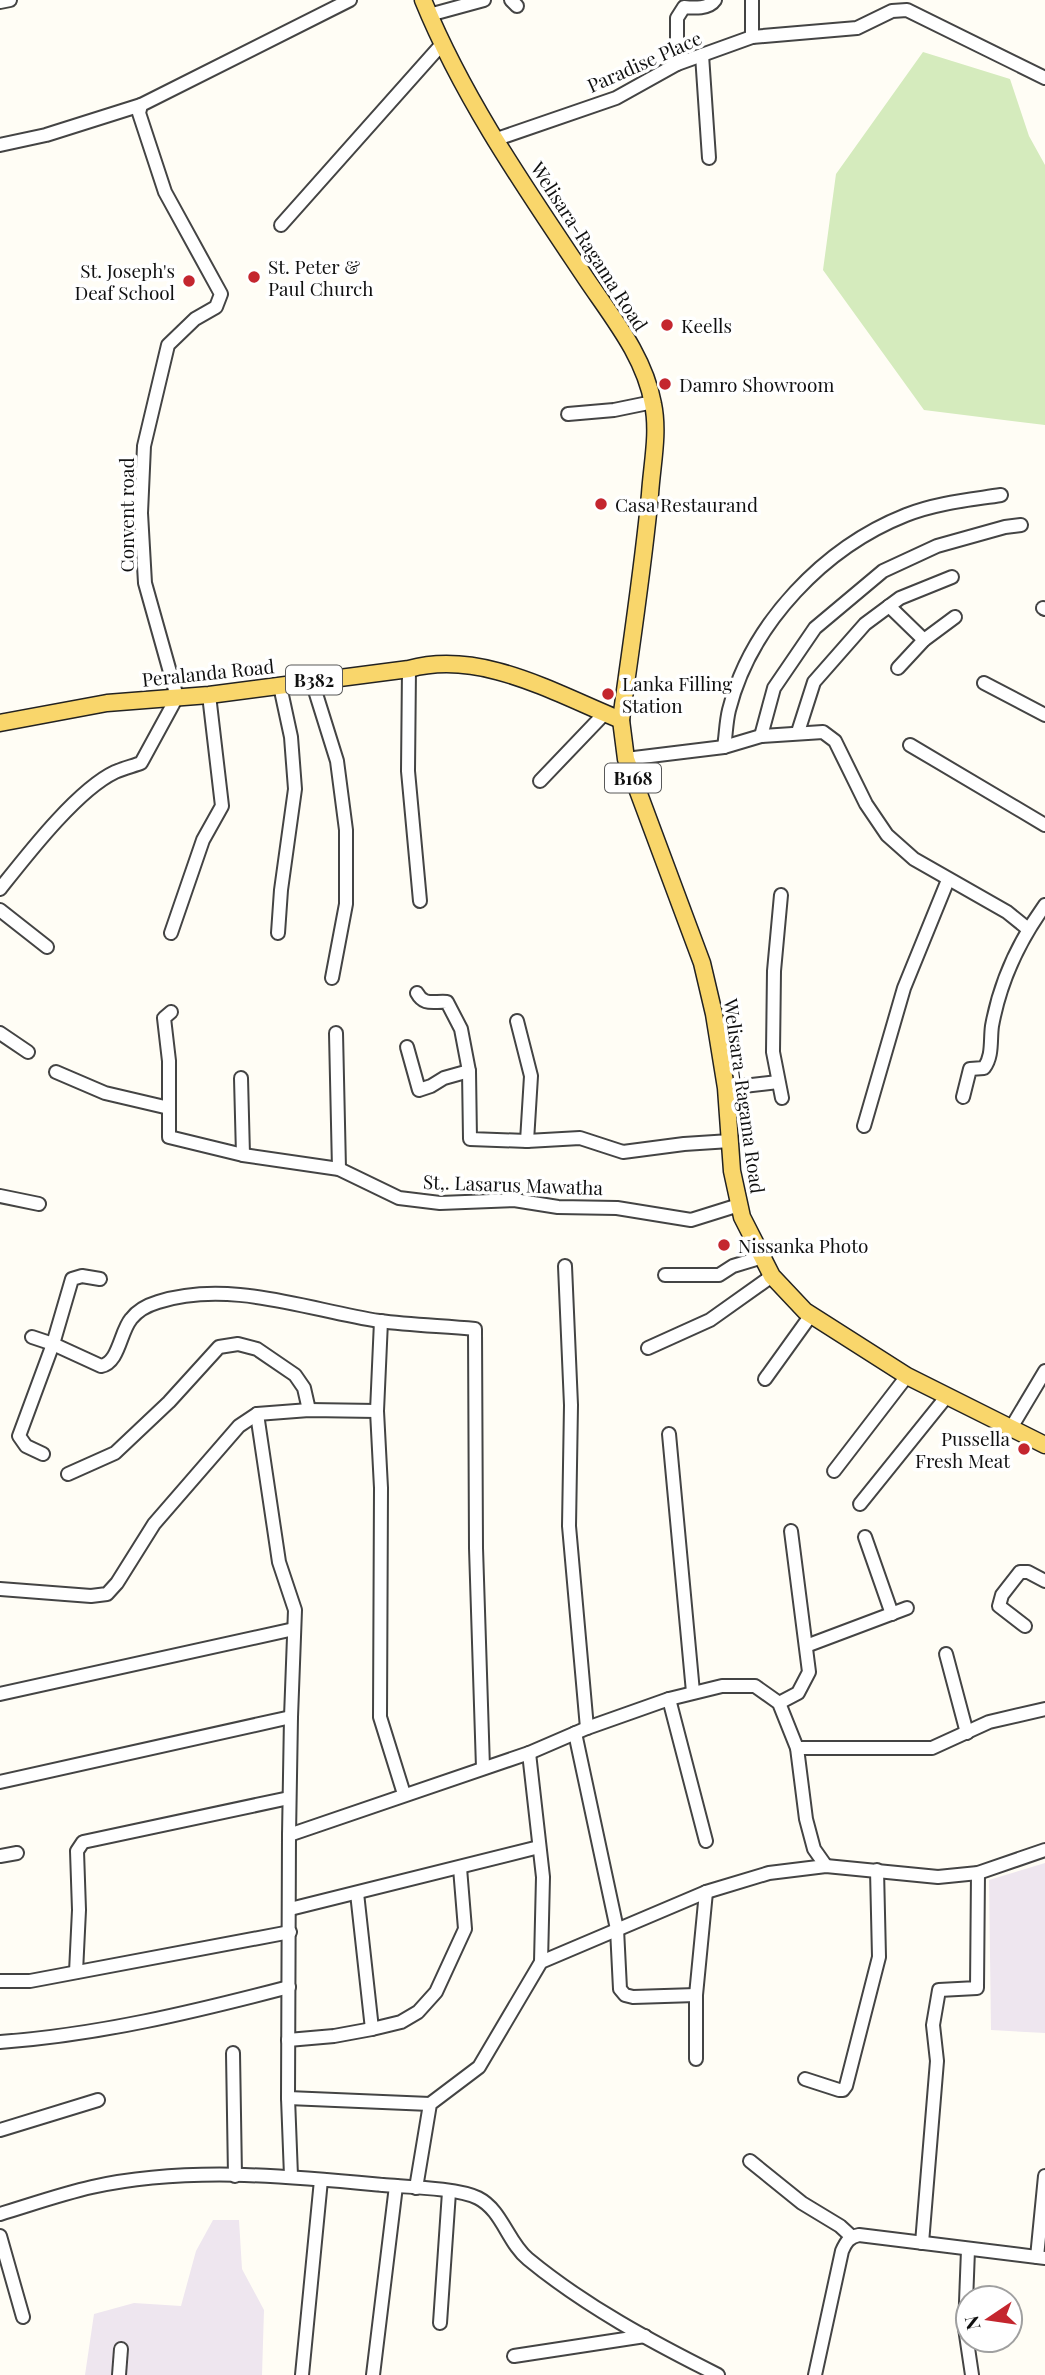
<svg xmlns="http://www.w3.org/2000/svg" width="1045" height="2375" font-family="'Playfair Display',serif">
  <rect width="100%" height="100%" fill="#fffdf5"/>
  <g fill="#eee6ef">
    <polygon points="1045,1863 1045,2033 991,2030 989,1880"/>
    <polygon points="213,2220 239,2220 242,2269 264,2310 262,2375 85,2375 94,2314 134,2303 181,2306 196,2251"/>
  </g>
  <polygon fill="#d5ebbd" points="923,52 1010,79 1029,136 1045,165 1045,425 924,410 823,270 836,174"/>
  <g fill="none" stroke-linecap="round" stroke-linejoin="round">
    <defs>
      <g id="minor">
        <polyline points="511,0 517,6"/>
        <polyline points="0,2 10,0"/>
        <polyline points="429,15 484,0"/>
        <polyline points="752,37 752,0"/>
        <polyline points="702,55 709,158"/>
        <path d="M677 64V18L684 7C694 8 709 9 715 0"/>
        <polyline points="494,140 616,98 677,64 752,37 857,28 892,11 907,10 1045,78"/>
        <polyline points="0,145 46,135 141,105"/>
        <polyline points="281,225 442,44"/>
        <polyline points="568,414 614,410 653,402"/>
        <polyline points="889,606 924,640"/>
        <polyline points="1043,608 1045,609"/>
        <polyline points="898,668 924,640 955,617"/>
        <polyline points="409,669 408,771 420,901"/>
        <polyline points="312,681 337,761 346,830 346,904 332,978"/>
        <polyline points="984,683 1045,715"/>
        <polyline points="798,732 814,682 865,624 900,598 952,577"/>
        <polyline points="761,736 774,688 815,628 883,571 937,546 1005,527 1021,525"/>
        <polyline points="910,745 1045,825"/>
        <path d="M724 747C726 735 726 722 729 710 751 623 825 547 906 515 936 503 969 500 1001 495"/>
        <polyline points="626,759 724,747 761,736 823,732 835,741 866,804 887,835 914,859 1007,912 1028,929"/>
        <polyline points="540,781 605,713"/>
        <path d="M0 889C27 855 77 790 115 772 124 768 133 766 141 763L177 697 145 583 141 513 144 446 168 345 195 319 216 307 221 294 165 192 139 113 141 105 350 0"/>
        <polyline points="781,895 774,971 773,1052 782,1098"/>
        <polyline points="0,910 47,947"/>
        <polyline points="171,933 203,840 222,806 209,695"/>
        <polyline points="278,933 281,890 295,789 291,737 280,686"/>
        <path d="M417 993C424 1006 433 1001 447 1002L461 1029 469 1071 470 1139 527 1141 580 1138 623 1152 684 1144 730 1141"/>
        <polyline points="171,1012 164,1018 169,1061 169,1137 243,1155 339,1169 399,1198 440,1203 514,1200 558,1207 617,1208 691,1220 739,1205"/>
        <polyline points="517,1021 531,1076 527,1141"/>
        <polyline points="0,1033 28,1052"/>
        <polyline points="336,1033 339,1169"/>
        <polyline points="407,1047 419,1090 431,1086 444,1078 469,1071"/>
        <polyline points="56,1072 105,1093 169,1108"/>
        <polyline points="241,1078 243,1155"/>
        <polyline points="726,1088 778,1082"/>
        <path d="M963 1097 970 1069 984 1068C993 1056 990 1040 992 1026 1000 982 1019 941 1045 905"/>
        <polyline points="864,1126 904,988 948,880"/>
        <polyline points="0,1196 39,1204"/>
        <polyline points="565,1266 571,1405 569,1526 587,1728"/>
        <polyline points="665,1275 719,1275 733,1266 763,1257"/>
        <polyline points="381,1321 377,1411 381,1488 380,1717 404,1794"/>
        <path d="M32 1337 53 1344 101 1366C119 1363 120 1332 131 1319 137 1311 148 1305 158 1302 230 1279 308 1310 379 1321 411 1325 443 1326 475 1329L476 1548 483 1768"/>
        <polyline points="648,1348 710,1320 772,1276"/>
        <polyline points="765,1379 811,1315"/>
        <polyline points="257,1414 279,1562 295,1610 291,1717 289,1835"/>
        <polyline points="1011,1428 1045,1371"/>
        <polyline points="669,1434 693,1692"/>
        <polyline points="43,1454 26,1446 19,1436 53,1344 72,1279 82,1276 100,1279"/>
        <polyline points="834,1471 907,1376"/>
        <polyline points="68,1474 115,1453 169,1402 219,1347 238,1344 257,1349 295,1375 304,1388 309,1410"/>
        <polyline points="860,1504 947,1396"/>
        <polyline points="865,1537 892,1614"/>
        <polyline points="0,1589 91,1596 107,1594 117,1583 154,1524 239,1426 257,1414 309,1410 377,1411"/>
        <polyline points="1025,1626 999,1606 1002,1595 1020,1572 1028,1572 1045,1581"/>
        <polyline points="806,1646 907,1608"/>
        <polyline points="946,1654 967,1733"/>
        <polyline points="0,1694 294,1629"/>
        <polyline points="669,1699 706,1841"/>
        <polyline points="779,1703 798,1693 809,1672 791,1531"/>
        <polyline points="575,1733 617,1929 620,1989 625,1995 633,1997 696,1995"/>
        <polyline points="797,1748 932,1748 989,1722 1045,1709"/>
        <polyline points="529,1753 543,1877 541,1962"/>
        <polyline points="0,1782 291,1717"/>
        <polyline points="0,1856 17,1853"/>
        <polyline points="357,1893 372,2029"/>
        <polyline points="290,1909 539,1847"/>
        <polyline points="76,1972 79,1910 77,1851 83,1842 289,1798"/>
        <polyline points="0,1981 30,1981 290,1932"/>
        <polyline points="288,2040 334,2036 372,2029 401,2022 418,2012 436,1992 465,1929 460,1868"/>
        <path d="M0 2042C98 2035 193 2012 289 1987"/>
        <polyline points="233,2053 235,2176"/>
        <polyline points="696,2059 696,1995 706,1892"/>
        <polyline points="805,2079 839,2090 843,2090 846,2086 879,1957 877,1870"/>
        <polyline points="288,2098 430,2104"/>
        <polyline points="0,2130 98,2100"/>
        <polyline points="750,2161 802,2203 840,2226 852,2237"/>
        <polyline points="291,2176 288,2098 289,1835 529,1753 587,1728 669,1699 722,1686 755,1686 779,1703 797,1748 806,1819 814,1849 826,1866"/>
        <polyline points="416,2188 430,2104 479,2067 541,1962 706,1892 769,1873 826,1866 938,1877 978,1873 1045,1850"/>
        <path d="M0 2214C30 2205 61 2194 92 2187 187 2166 287 2176 383 2185 407 2187 458 2188 478 2198 502 2210 508 2243 528 2259 585 2306 652 2342 718 2375"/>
        <polyline points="0,2236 23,2317"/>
        <polyline points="922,2243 937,2061 933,2025 939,1990 977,1988 978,1873"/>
        <polyline points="968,2250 965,2328 972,2375"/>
        <polyline points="1037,2257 1045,2176"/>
        <polyline points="440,2323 449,2192"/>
        <polyline points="514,2356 645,2336"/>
        <polyline points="119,2375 121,2349"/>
        <polyline points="302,2375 321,2180"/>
        <polyline points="373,2375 396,2186"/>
        <path d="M815 2375 842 2251C846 2242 849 2237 859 2235L1045 2258"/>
      </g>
      <g id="major">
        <path d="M423 0C463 98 524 186 583 274 610 315 644 354 653 404 659 433 652 464 650 494 643 569 631 645 621 720L626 759 702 963 714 1014 726 1088 732 1171 742 1217 772 1276 805 1311 907 1376 1045 1445"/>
        <path d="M0 723 107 703 209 695 409 669C481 649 556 694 621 720"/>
      </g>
    </defs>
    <use href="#minor" stroke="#444" stroke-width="16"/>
    <use href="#major" stroke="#222" stroke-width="19"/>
    <use href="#minor" stroke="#fff" stroke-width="12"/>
    <use href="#major" stroke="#f9d66b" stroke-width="16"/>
  </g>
  <g fill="#c4262e" stroke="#fff" stroke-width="2.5">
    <circle cx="254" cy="277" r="7"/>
    <circle cx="189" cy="281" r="7"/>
    <circle cx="667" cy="325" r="7"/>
    <circle cx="665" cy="384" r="7"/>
    <circle cx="601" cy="504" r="7"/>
    <circle cx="608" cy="694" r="7"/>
    <circle cx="724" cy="1245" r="7"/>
    <circle cx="1024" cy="1449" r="7"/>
  </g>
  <g text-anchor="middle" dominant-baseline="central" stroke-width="7" stroke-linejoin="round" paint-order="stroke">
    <g fill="#fff" stroke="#585858" stroke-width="2">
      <rect x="286" y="665.5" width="56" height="29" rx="5"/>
      <rect x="605" y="763.5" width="56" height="29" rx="5"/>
    </g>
    <g font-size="18" font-weight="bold" fill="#111">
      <text x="314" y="680">B382</text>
      <text x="633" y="778">B168</text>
    </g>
    <g font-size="19" fill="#111" stroke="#fff">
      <text transform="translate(644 61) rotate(-24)">Paradise Place</text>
      <text transform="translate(590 246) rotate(57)">Welisara-Ragama Road</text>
      <text transform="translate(126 515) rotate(-90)">Convent road</text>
      <text transform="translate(208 672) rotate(-6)">Peralanda Road</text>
      <text transform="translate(745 1096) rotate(82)">Welisara-Ragama Road</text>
      <text transform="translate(513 1184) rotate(2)">St,. Lasarus Mawatha</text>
    </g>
    <g font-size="19" fill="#111" stroke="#fff" text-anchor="start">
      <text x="268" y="266">St. Peter &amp;<tspan x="268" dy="22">Paul Church</tspan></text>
      <text x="175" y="270" text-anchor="end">St. Joseph's<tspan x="175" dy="22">Deaf School</tspan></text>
      <text x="681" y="325">Keells</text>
      <text x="679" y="384">Damro Showroom</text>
      <text x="615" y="504">Casa Restaurand</text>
      <text x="622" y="683">Lanka Filling<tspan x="622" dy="22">Station</tspan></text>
      <text x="738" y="1245">Nissanka Photo</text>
      <text x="1010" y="1438" text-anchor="end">Pussella<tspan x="1010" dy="22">Fresh Meat</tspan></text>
    </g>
  </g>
  <g transform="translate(989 2319) rotate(257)"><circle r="33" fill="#ffffff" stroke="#a0a0a0" stroke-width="2"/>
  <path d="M0-5L12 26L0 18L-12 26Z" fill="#c4262e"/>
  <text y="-10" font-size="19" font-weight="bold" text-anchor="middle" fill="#111111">N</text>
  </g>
</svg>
